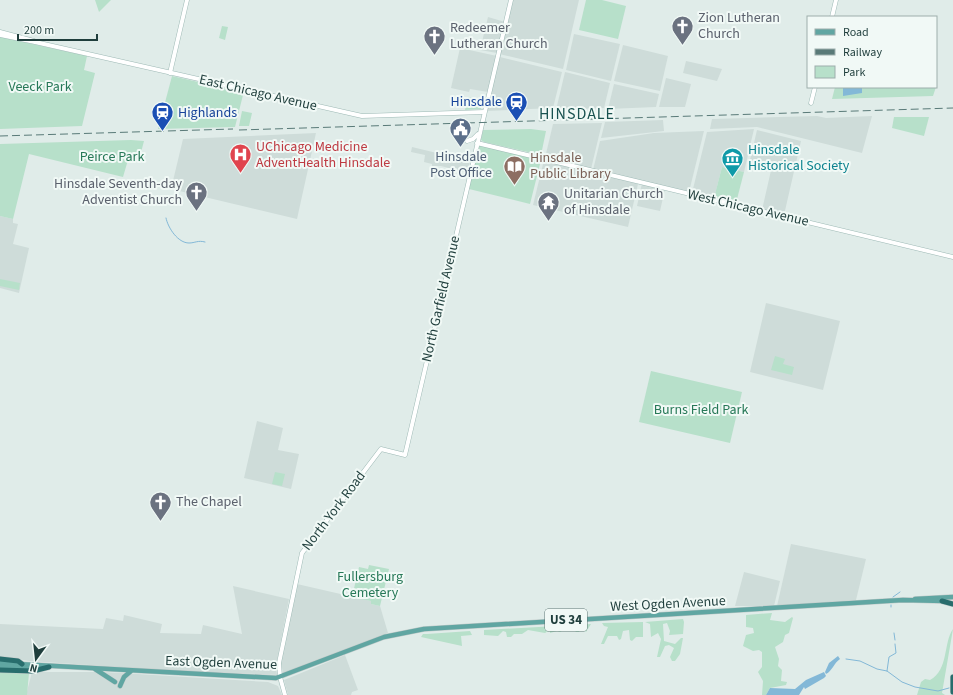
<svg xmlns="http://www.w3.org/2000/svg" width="953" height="695" font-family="'Source Sans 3',sans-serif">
  <rect width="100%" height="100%" fill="#e0ece9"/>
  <g fill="#cedcd9">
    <polygon points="512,0 579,0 563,69 499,54"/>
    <polygon points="488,17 505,22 497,53 480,50"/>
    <polygon points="574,34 620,44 611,81 566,70"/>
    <polygon points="623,45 668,56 660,91 614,81"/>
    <polygon points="460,48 497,56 488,92 470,89 469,92 451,88"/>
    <polygon points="500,57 562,72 553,108 486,111"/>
    <polygon points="686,61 722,69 717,81 683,73"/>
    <polygon points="565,72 610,83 604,108 556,110"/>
    <polygon points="666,78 691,84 685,107 659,107"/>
    <polygon points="614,84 659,94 656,107 608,109"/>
    <polygon points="817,116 826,118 872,116 862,153 757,127 710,129 712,119"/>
    <polygon points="663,120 664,131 601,138 605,122"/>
    <polygon points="602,123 591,169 545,158 553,124"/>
    <polygon points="754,129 744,172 722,167 714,198 692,193 707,132"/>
    <polygon points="757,130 801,141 784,215 762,210 772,166 750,160"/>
    <polygon points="704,131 689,192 593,170 600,141 654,133"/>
    <polygon points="316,133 297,219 171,189 183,139"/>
    <polygon points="412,147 470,161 468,173 441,166 432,166 432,164 424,162 425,155 411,152"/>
    <polygon points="544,160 638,184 628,227 533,205"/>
    <polygon points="642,183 665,189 660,211 637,206"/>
    <polygon points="0,216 13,219 13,223 18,224 13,244 29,248 19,293 0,288"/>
    <polygon points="766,303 840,321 823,390 750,372"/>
    <polygon points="257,421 283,428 278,450 299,454 291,489 244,478"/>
    <polygon points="791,544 866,559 856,600 777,606"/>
    <polygon points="744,572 780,581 774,606 735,606"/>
    <polygon points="297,584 371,601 371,604 380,606 388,633 283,673 281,663"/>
    <polygon points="233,586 289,599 276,666 277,675 165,670 29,661 0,656 0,624 103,629 106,618 123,621 124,615 162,624 160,633 201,634 203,625 242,634"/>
    <polygon points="345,655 358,690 352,692 351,695 288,695 284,680"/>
    <polygon points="32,672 104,672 268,682 278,686 282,695 26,695"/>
  </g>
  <g fill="#b7e0ca">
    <polygon points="95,0 111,0 99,12"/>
    <polygon points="586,0 602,0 626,6 618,39 579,30"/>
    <polygon points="222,26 228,27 225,40 219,38"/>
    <polygon points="0,37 87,56 84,70 95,73 82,126 0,129"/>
    <polygon points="172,76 242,92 243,95 235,127 158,129"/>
    <polygon points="835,87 936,87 933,96 832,99"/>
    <polygon points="468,97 483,101 481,109 465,110"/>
    <polygon points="242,111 252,113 249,126 239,126"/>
    <polygon points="894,117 929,117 924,136 892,128"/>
    <polygon points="531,129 546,131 541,155 484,142 481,140 483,130"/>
    <polygon points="131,140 144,141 139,160 128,160 123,177 29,154 13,219 0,216 0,144"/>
    <polygon points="479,145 541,160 530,204 469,189"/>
    <polygon points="722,167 744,172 736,203 714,198"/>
    <polygon points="0,279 20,283 19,290 0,286"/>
    <polygon points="775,356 785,359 783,364 794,367 792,375 771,370"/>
    <polygon points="651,371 742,392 730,443 639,422"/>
    <polygon points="275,472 285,474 282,486 272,484"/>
    <polygon points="369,565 389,569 380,606 371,604 371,601 352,597 359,567 368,569"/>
    <polygon points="772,613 770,620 785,622 792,617 793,618 789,633 785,635 783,642 775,647 779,659 778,666 782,670 781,681 787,682 786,685 770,688 766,695 762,695 763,681 758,672 762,667 762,652 759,650 753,651 743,646 746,635 754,633 753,628 746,627 746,615"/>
    <polygon points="683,619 684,622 683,634 669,635 670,631 667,623 663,624 664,641 675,644 681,638 683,638 680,654 675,661 672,661 670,657 674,648 669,645 665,646 660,657 657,657 661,639 658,633 651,637 650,624 645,622"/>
    <polygon points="643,622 643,637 636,637 632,641 630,640 629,630 623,631 621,639 619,640 617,636 608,636 604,644 601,644 608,627 604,626 602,623"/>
    <polygon points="591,624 586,632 580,628 579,632 576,632 573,628 568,627 560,632 557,631 550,633 550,630 545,633 528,630 522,634 514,634 511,637 507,637 506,632 503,631 498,636 484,635 484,630"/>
    <path d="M953 629 942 693 945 695H917L921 682 925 679 930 680C949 670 943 643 953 629Z"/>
    <polygon points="470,631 472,635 461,636 462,646 421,637 423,634 427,634"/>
    <polygon points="0,670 29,673 27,695 0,695"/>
  </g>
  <g fill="#83b8d7">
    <polygon points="843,87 862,87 862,93 843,96"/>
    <path d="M838 656 840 659C834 663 832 671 826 674L825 672 829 663Z"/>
    <polygon points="824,672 826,676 824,678 805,689 804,687 799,695 766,695 770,688 795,689 806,680"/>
  </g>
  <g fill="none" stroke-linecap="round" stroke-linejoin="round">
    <g stroke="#83b8d7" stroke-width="1">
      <path d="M166 218C168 228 178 243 189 243 195 243 198 240 205 242"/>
      <polyline points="893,597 900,592"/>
      <polyline points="891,605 891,607"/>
      <polyline points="894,633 895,640"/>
      <polyline points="846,659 860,661 877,669 887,671 902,682 915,687 938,691 949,688"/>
      <polyline points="887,671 889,657 896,653 895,644"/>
    </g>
    <defs>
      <g id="secondary">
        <polyline points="832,17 836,0"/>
        <polyline points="0,32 34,41"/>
        <polyline points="0,35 35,42 362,116 484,112"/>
        <polyline points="170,73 187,0"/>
        <polyline points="811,103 815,87"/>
        <polyline points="467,141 473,139 478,134"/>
        <polyline points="477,143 953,257"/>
        <polyline points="285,695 280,677 279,663 302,553 381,449 405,455 511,0"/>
      </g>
      <g id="primary">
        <polyline points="915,599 953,597"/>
        <polyline points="0,663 276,678 384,637 424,629 903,600 944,601"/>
        <polyline points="0,667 27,668 32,666"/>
        <polyline points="95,669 115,682"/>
        <polyline points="120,686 124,677 131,671"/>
      </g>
      <g id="highway">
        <polyline points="942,601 953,604"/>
        <polyline points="0,659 18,661 22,664"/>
        <polyline points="0,670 33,671 49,667"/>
        <polyline points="953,677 953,692"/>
      </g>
    </defs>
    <use href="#secondary" stroke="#9db9b5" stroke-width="5"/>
    <use href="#primary" stroke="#c0c9c8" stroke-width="5.5"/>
    <use href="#highway" stroke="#c0c9c8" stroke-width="6"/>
    <use href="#secondary" stroke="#fff" stroke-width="4"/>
    <use href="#primary" stroke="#60a6a2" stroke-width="4.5"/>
    <use href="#highway" stroke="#286d6d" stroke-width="5"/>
    <g stroke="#597a78" stroke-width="1" stroke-dasharray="8 4" stroke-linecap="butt">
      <polyline points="239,130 953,108"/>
      <polyline points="0,136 233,129"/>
    </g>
  </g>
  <defs>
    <symbol id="church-pin" viewBox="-11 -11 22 30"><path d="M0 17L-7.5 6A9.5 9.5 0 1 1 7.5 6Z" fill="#6b7280" stroke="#f1f9f6"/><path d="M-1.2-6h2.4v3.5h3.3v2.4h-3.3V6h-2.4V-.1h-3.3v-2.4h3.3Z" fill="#fff"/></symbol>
    <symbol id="station-pin" viewBox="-11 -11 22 30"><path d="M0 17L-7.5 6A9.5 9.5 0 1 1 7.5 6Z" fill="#1a4fb4" stroke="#f1f9f6"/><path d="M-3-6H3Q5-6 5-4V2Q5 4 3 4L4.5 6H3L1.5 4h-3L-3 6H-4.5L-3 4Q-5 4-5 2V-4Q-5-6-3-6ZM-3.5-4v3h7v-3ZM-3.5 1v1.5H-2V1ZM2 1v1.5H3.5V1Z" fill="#fff"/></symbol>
    <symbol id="civic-pin" viewBox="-11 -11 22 30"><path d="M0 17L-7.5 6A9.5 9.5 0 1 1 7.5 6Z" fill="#5c6f8a" stroke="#f1f9f6"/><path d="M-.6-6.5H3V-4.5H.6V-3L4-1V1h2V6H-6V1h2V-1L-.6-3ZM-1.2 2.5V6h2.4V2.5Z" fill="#fff"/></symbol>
    <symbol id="hospital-pin" viewBox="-11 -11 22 30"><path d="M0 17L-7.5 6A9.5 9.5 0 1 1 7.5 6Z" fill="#e0444e" stroke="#f1f9f6"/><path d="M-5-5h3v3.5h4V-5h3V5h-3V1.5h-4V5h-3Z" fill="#fff"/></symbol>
    <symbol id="museum-pin" viewBox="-11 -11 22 30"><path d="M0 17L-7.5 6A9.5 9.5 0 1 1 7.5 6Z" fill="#0f9aa8" stroke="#f1f9f6"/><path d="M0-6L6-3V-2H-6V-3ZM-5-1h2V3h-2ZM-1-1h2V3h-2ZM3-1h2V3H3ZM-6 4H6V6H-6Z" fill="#fff"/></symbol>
    <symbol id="library-pin" viewBox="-11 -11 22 30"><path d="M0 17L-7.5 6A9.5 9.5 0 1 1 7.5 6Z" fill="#8d6e63" stroke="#f1f9f6"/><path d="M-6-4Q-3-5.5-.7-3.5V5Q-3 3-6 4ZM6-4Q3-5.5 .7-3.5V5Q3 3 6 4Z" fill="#fff"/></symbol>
    <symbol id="temple-pin" viewBox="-11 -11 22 30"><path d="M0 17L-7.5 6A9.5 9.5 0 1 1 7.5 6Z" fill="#6b7280" stroke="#f1f9f6"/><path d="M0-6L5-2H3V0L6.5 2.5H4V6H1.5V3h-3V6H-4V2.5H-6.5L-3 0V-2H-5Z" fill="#fff"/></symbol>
  </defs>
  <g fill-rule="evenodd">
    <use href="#church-pin" x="670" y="14" width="25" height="34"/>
    <use href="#church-pin" x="422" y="24" width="25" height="34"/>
    <use href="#station-pin" x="504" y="90" width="25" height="34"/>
    <use href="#station-pin" x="150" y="100" width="25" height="34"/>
    <use href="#civic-pin" x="448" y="116" width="25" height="34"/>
    <use href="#hospital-pin" x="228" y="142" width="25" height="34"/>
    <use href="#museum-pin" x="720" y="146" width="25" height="34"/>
    <use href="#library-pin" x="502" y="154" width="25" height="34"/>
    <use href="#church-pin" x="184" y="180" width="25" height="34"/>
    <use href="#temple-pin" x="536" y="190" width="25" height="34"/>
    <use href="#church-pin" x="148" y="490" width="25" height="34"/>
  </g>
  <g text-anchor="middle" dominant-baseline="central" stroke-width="4" stroke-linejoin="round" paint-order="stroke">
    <rect fill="#f1f9f6" stroke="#5e7674" stroke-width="1" x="545" y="609" width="42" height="22" rx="3"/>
    <g font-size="13" font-weight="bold" fill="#1f3e3c">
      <text x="566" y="620">US 34</text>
    </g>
    <g font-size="14" fill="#5b616d" stroke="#f1f9f6" text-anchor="start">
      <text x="698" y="18">Zion Lutheran<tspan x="698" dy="16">Church</tspan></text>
      <text x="450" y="28">Redeemer<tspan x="450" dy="16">Lutheran Church</tspan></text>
      <text x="182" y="184" text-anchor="end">Hinsdale Seventh-day<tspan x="182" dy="16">Adventist Church</tspan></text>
      <text x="564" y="194">Unitarian Church<tspan x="564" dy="16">of Hinsdale</tspan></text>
      <text x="176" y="502">The Chapel</text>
    </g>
    <g font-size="14" fill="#267857" stroke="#f1f9f6">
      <text x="40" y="87">Veeck Park</text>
      <text x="112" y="157">Peirce Park</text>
      <text x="701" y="410">Burns Field Park</text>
      <text x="370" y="577">Fullersburg<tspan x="370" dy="16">Cemetery</tspan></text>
    </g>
    <g font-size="14" fill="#1f3e3c" stroke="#f1f9f6">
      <text transform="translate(258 93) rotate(13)">East Chicago Avenue</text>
      <text transform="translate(748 208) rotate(13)">West Chicago Avenue</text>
      <text transform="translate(441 299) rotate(-77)">North Garfield Avenue</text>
      <text transform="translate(334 511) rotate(-53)">North York Road</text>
      <text transform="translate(668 604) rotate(-3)">West Ogden Avenue</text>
      <text transform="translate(221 663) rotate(2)">East Ogden Avenue</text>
    </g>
    <g font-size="14" fill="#164399" stroke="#f1f9f6" text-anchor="end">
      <text x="502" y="102">Hinsdale</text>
      <text x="178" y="113" text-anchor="start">Highlands</text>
    </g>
    <g font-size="14" fill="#be3a42" stroke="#f1f9f6" text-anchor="start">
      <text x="256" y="147">UChicago Medicine<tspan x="256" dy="16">AdventHealth Hinsdale</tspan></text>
    </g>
    <g font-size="14" fill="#0d838f" stroke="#f1f9f6" text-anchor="start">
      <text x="748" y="150">Hinsdale<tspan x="748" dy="16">Historical Society</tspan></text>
    </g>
    <g font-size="14" fill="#4e5e75" stroke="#f1f9f6">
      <text x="461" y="157">Hinsdale<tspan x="461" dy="16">Post Office</tspan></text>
    </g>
    <g font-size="14" fill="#785e54" stroke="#f1f9f6" text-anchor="start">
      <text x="530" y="158">Hinsdale<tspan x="530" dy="16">Public Library</tspan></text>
    </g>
    <g font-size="16" letter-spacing="1" fill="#195250" stroke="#f1f9f6">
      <text x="577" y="114">HINSDALE</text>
    </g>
  </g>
  <rect x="807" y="16" width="130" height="72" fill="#f1f9f6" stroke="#9daeac"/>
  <rect x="815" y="29" width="20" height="6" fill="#60a6a2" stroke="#9daeac"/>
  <text x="843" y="36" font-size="12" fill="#1f3e3c">Road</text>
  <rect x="815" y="49" width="20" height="6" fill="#597a78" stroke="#9daeac"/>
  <text x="843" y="56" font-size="12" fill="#1f3e3c">Railway</text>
  <rect x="815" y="66" width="20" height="12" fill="#b7e0ca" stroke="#9daeac"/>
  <text x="843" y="76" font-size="12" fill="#1f3e3c">Park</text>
  <g transform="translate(36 659) rotate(195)" stroke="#f1f9f6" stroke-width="3" paint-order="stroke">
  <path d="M0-3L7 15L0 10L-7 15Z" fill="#1f3e3c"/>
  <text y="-6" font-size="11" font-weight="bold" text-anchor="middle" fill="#1f3e3c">N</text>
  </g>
  <path d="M18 34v6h79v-6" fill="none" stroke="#1f3e3c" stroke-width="2"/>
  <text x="24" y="34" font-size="12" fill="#1f3e3c" stroke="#f1f9f6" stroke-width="3" paint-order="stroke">200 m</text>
</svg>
